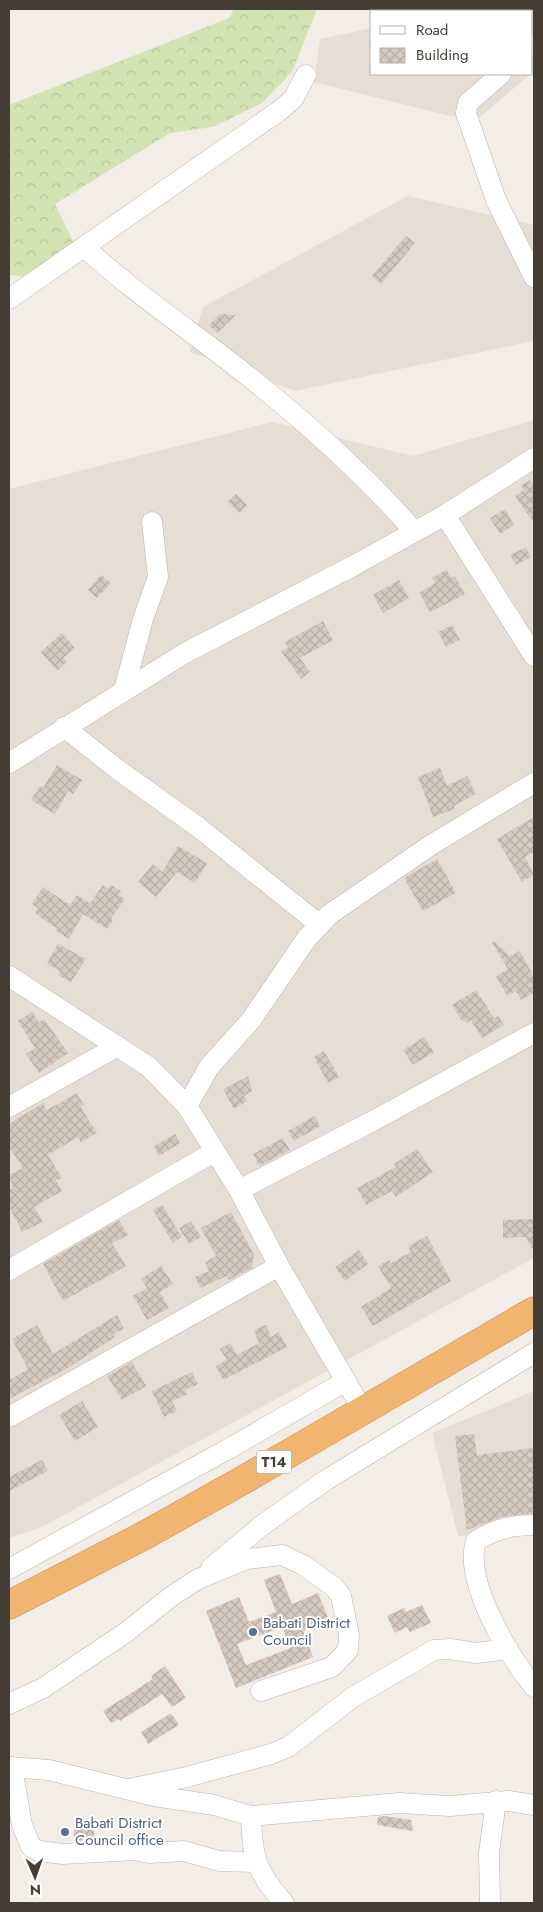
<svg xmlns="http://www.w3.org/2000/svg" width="543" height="1912" font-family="Jost,sans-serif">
  <defs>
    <pattern id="forest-crowns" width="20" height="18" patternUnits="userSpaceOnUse" patternTransform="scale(1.25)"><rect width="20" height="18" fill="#d4e3b3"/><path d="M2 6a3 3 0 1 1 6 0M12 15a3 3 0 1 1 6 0" fill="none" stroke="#b7c49b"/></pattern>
    <pattern id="building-cross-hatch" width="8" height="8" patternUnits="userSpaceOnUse" patternTransform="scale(1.25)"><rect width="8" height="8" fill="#d5cac0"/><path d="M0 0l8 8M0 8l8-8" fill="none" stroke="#b8aea6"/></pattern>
  </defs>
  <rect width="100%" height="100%" fill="#f2ede7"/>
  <g fill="#e5ded5">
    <polygon points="459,9 534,9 534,71 532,73 532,11 447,11"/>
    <polygon points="372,28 372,74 531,74 474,122 314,82 320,39"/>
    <polygon points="408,196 534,225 534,341 295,391 190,352 203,307"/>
    <polygon points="534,420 534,1258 42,1527 9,1538 9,489 272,422 413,456"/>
    <polygon points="534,1391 534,1533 458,1536 432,1433"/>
  </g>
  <polygon fill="url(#forest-crowns)" points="234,9 317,9 292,72 262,103 213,127 170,133 55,204 74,243 29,277 9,275 9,105 229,18"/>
  <g fill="url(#building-cross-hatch)" fill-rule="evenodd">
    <polygon points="406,236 415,243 381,284 372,276"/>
    <polygon points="220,314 236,315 217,333 209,325"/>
    <polygon points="530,480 533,484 534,483 534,523 515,496 524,490 521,486"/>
    <polygon points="236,494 247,505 239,513 228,502"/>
    <polygon points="505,509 514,525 500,534 490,518"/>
    <polygon points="526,547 531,557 516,565 510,555"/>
    <polygon points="446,570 452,578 455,576 465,594 430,612 419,593 435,583 432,578"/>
    <polygon points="101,575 111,583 97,598 88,590"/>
    <polygon points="399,580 409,598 383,613 373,595"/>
    <polygon points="323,621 333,640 300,658 310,672 301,679 281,651 288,648 285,642"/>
    <polygon points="452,625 460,640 446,647 438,632"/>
    <polygon points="62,633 75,648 63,658 67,662 57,671 41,652"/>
    <polygon points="57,765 82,780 73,794 68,791 55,814 31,800 40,786 43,788"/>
    <polygon points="440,768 447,786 467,776 476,794 454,806 455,809 433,817 418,777"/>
    <polygon points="534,817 534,852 525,857 534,875 522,882 497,839"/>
    <polygon points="178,846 207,863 195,883 177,872 156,897 138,882 153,864 162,872"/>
    <polygon points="437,859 456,893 423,911 404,878"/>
    <polygon points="103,885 108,889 111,885 121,891 119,895 125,899 111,919 113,920 107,929 83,914 69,939 56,931 57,929 35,913 38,908 32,904 43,887 70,905 77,895 90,903"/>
    <polygon points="494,941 510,956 520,951 534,977 534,993 521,1000 516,991 507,996 496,976 508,969 492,943"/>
    <polygon points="58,944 86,959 71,982 58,975 60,971 47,964"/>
    <polygon points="476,990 494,1018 498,1016 504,1025 482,1038 471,1020 467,1023 465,1020 462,1021 452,1005"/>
    <polygon points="32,1012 39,1022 44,1019 68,1053 39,1073 26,1054 35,1048 18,1021"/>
    <polygon points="424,1037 434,1052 413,1065 403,1050"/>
    <polygon points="324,1051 339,1077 328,1083 314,1057"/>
    <polygon points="248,1076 252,1091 244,1096 247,1101 234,1109 223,1089"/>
    <polygon points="77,1093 84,1105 81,1106 83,1111 97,1133 81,1142 78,1137 48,1155 62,1178 56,1181 62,1191 34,1207 43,1222 22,1232 9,1206 9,1190 13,1188 9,1175 23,1168 9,1147 9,1124 43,1103 47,1110"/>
    <polygon points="315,1116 320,1126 294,1141 288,1131"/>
    <polygon points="175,1134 180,1143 159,1156 154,1146"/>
    <polygon points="283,1138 290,1150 259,1166 253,1154"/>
    <polygon points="417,1149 433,1172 396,1197 392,1191 366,1205 357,1188 396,1167 394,1164"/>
    <polygon points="162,1205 182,1237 173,1243 153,1210"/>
    <polygon points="231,1212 254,1255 252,1268 229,1280 227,1276 200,1288 195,1277 209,1271 205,1262 216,1256 201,1228"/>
    <polygon points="534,1219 534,1251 525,1237 503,1238 503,1220"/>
    <polygon points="119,1220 128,1235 112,1243 126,1266 63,1301 43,1264"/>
    <polygon points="191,1221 201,1237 189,1244 179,1228"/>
    <polygon points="427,1236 451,1281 373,1326 361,1307 391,1288 378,1266 389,1260 391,1263 411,1252 408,1246"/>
    <polygon points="359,1250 368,1264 345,1281 335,1267"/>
    <polygon points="161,1266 173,1284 160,1292 169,1308 147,1320 133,1296 147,1288 141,1279"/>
    <polygon points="117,1315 124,1329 113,1334 115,1337 68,1368 9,1399 9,1380 28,1369 12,1339 37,1325 53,1354"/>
    <polygon points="266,1325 271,1337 279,1332 287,1347 223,1380 216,1366 227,1360 220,1349 230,1343 237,1355 259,1343 254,1330"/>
    <polygon points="132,1362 146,1386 122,1400 107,1376"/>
    <polygon points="192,1372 198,1384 185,1390 187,1394 172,1401 177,1411 164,1417 152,1391"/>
    <polygon points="82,1401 98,1427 75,1441 59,1415"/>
    <polygon points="474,1434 477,1455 534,1448 534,1513 501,1517 467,1530 455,1436"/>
    <polygon points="42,1460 48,1471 9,1491 9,1477"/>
    <path d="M280 1574 292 1604 318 1593 329 1620 303 1631 313 1657 236 1688 206 1611 239 1597 249 1622 276 1612 264 1580ZM282 1627 291 1648 246 1665 237 1644Z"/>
    <polygon points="422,1605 431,1623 410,1632 407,1627 395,1633 387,1616 404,1608 406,1612"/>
    <polygon points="165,1666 186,1698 172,1707 162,1694 120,1721 119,1719 111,1723 103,1711 153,1679 151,1676"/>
    <polygon points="171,1713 179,1725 148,1744 141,1732"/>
    <polygon points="384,1816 411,1820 413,1831 377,1825 378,1817"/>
    <polygon points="74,1824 94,1824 94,1840 74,1841"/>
  </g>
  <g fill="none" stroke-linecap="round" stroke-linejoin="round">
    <defs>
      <g id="minor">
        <polyline points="532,46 534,44"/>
        <polyline points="501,74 468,103 466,113 496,200 534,277"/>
        <path d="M85 248C127 286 172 318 217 352 288 406 355 464 414 531"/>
        <polyline points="9,299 279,111 293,99 306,75"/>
        <polyline points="445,515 534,656"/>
        <polyline points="124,690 143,619 158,577 152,522"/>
        <polyline points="64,727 117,769 198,827 320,925"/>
        <polyline points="9,763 185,653 351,567 445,515 534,458"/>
        <polyline points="9,976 149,1067 187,1106 239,1190 279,1266 362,1409"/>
        <polyline points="187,1106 209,1067 251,1020 307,938 330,914 431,845 534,783"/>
        <polyline points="9,1107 118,1046"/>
        <polyline points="239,1190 371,1122 534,1033"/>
        <polyline points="9,1270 214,1152"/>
        <polyline points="9,1417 279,1266"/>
        <path d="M534 1525C512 1525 495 1529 476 1541 463 1581 509 1656 534 1687"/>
        <polyline points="211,1568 261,1526 326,1480 534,1353"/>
        <polyline points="9,1569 230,1448 346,1381"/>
        <polyline points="9,1704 43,1688 125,1633 172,1596 198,1579 247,1559 282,1555 303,1565 334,1587 341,1596 349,1635 348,1650 332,1667 261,1691"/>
        <polyline points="9,1767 49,1770 154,1796 214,1805 251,1816 399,1803 450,1806 508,1801 534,1805"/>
        <polyline points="12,1767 22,1825 31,1847 39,1851 63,1854 134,1850 149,1853 184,1851 219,1861 255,1862"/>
        <polyline points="133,1788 187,1777 271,1754 288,1747 353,1697 434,1650 450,1649 476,1653 508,1649"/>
        <path d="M251 1816C252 1855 256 1873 284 1903"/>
        <polyline points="490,1903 489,1853 496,1801"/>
      </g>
      <polyline id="highway" points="9,1605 147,1534 245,1479 534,1311"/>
    </defs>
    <use href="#minor" stroke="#bcb3aa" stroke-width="21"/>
    <use href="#highway" stroke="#d08843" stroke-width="29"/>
    <use href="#minor" stroke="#fff" stroke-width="20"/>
    <use href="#highway" stroke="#f1b572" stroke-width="28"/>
  </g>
  <g fill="#5c6f8a" stroke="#fff" stroke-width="2">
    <circle cx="253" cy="1632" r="5"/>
    <circle cx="65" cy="1832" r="5"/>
  </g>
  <g text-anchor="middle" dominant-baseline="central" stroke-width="4" stroke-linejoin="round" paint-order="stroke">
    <rect fill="#fff" stroke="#7c7772" stroke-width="1" x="256.5" y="1450.5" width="35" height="23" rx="4"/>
    <g font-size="14" font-weight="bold" fill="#443d36">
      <text x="274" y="1462">T14</text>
    </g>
    <g font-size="15" fill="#4e5e75" stroke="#fff" text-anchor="start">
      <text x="263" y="1623">Babati District<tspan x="263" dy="17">Council</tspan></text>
      <text x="75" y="1823">Babati District<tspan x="75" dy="17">Council office</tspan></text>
    </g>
  </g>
  <rect width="543" height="1912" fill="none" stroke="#443d36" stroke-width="20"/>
  <rect x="370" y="10" width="162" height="65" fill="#ffffff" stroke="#b4b1af"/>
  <rect x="380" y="26" width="25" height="8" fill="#ffffff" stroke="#b4b1af"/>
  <text x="416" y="35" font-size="15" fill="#443d36">Road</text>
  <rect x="380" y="48" width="25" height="15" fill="url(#building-cross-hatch)" stroke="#b4b1af"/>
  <text x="416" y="60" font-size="15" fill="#443d36">Building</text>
  <g transform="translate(35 1877) rotate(178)" stroke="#ffffff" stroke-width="4" paint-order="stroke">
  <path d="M0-4L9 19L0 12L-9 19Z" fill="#443d36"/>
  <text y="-8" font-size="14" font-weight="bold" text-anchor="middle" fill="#443d36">N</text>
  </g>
</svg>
